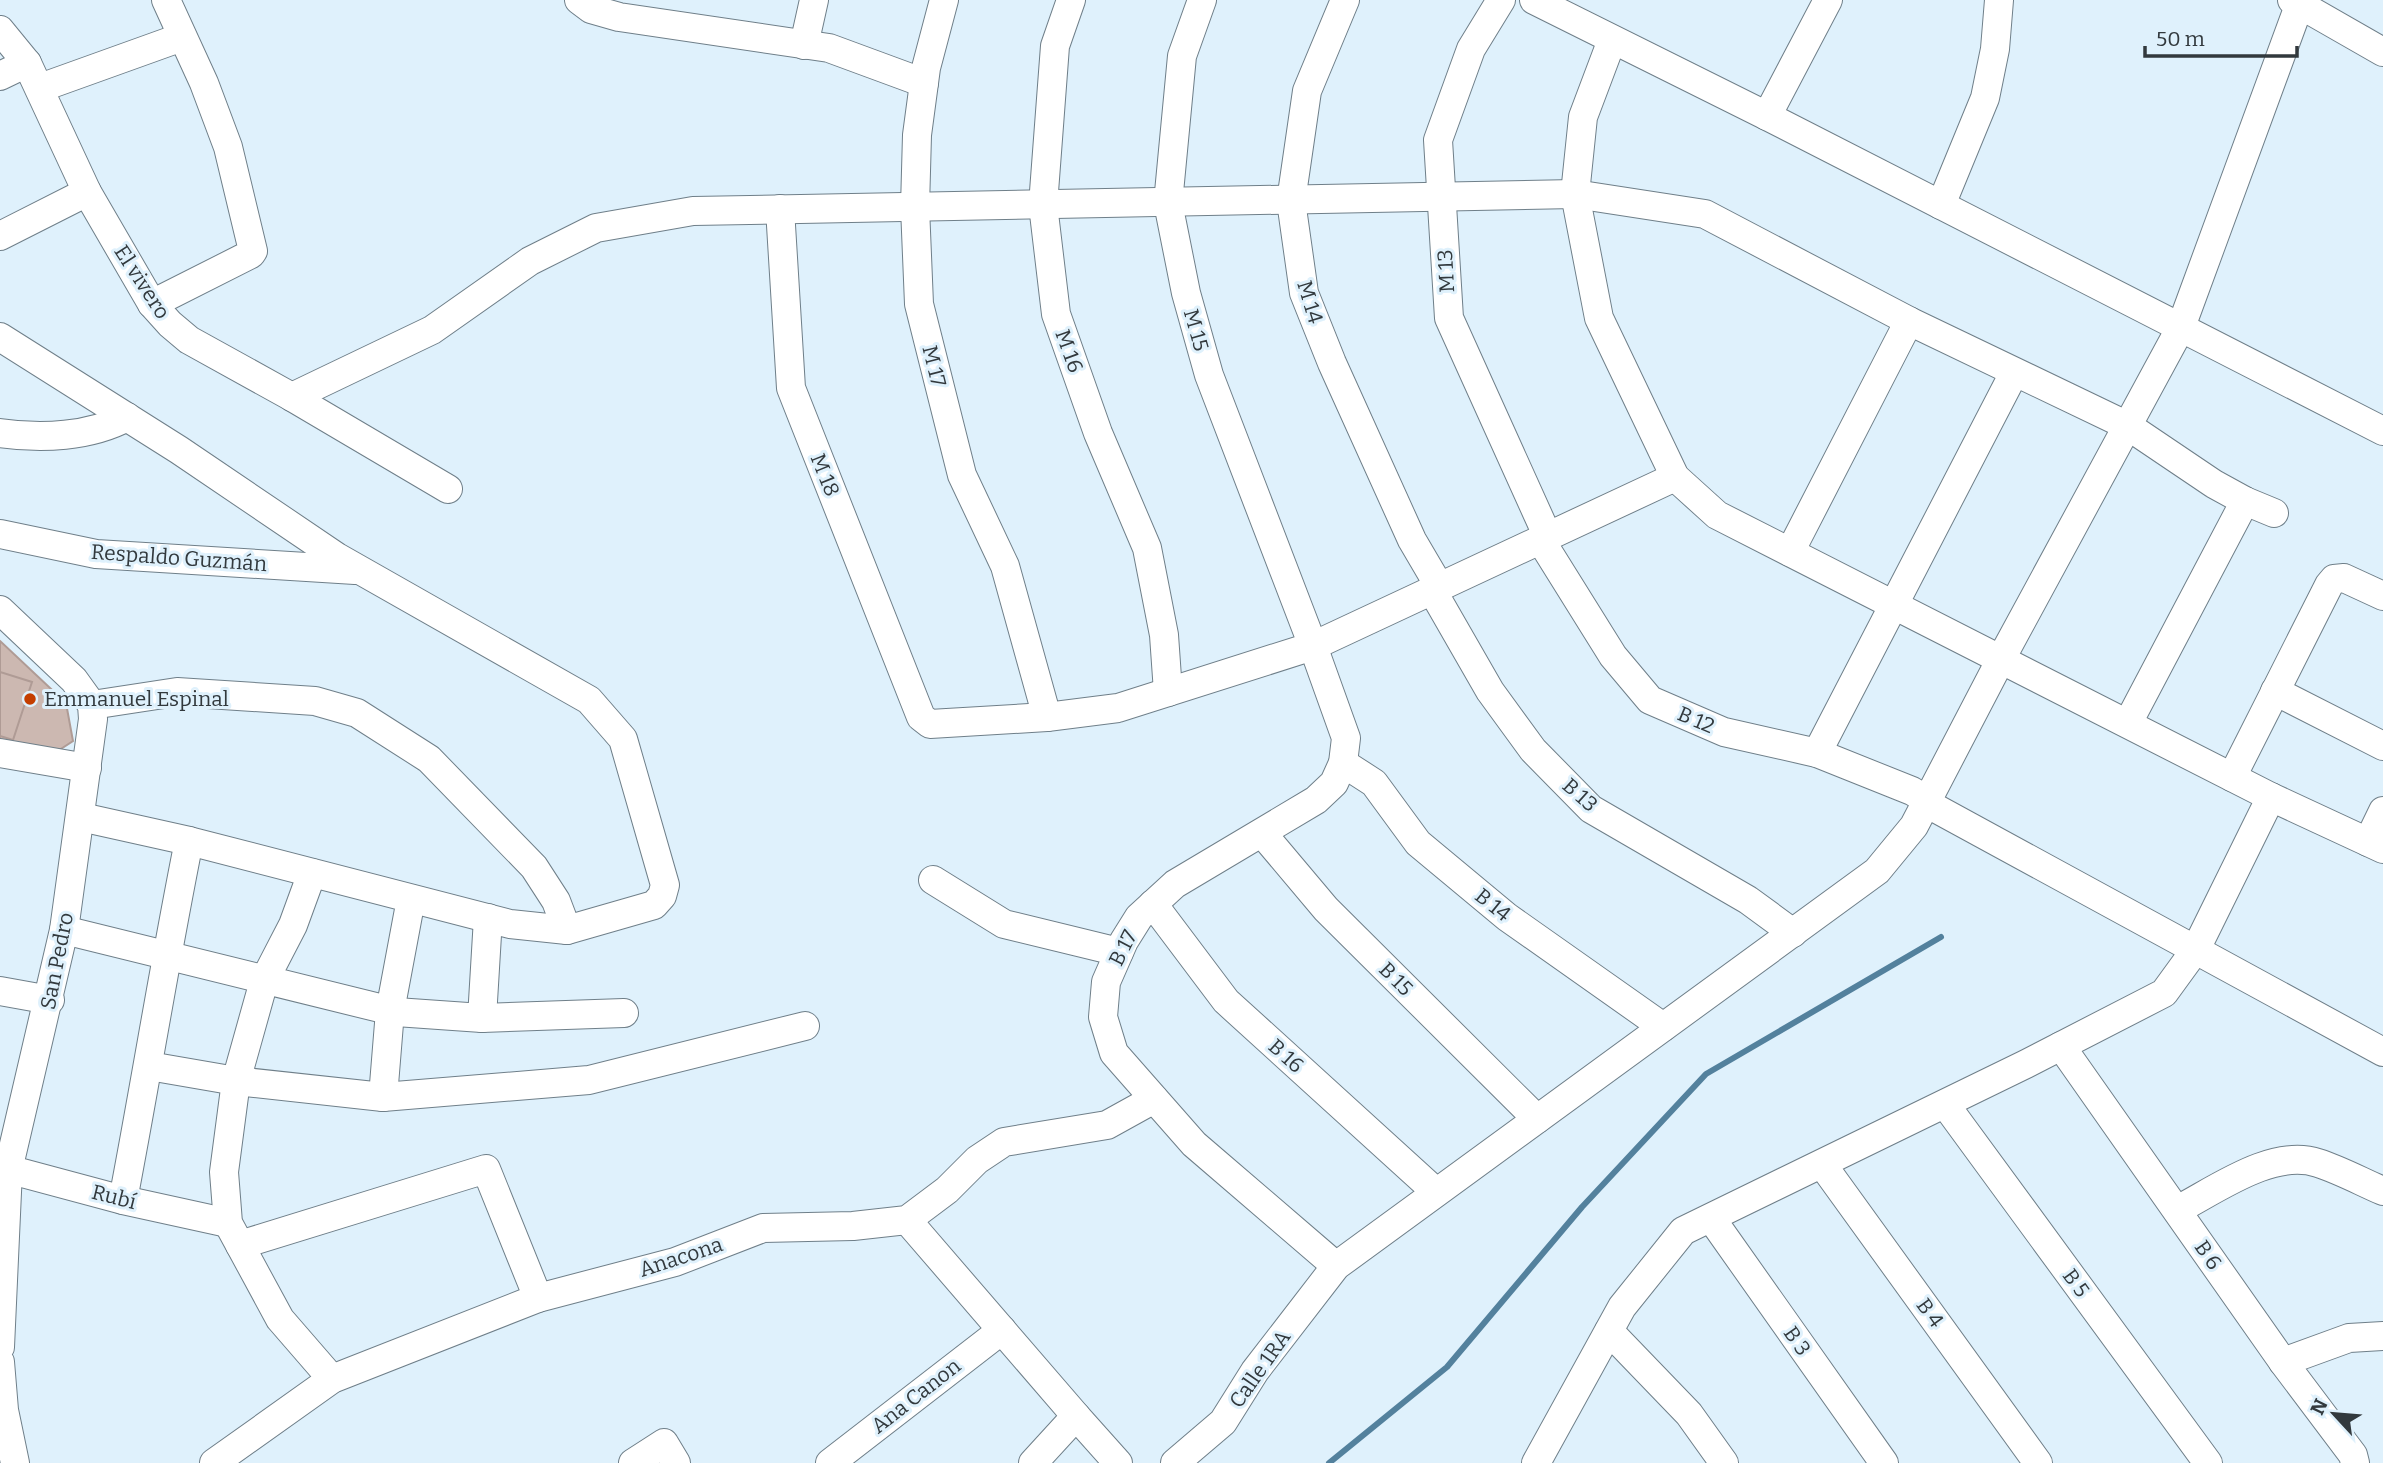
<svg xmlns="http://www.w3.org/2000/svg" width="2383" height="1463" font-family="Bitter,serif">
  <rect width="100%" height="100%" fill="#dff1fc"/>
  <g fill="none" stroke-linecap="round" stroke-linejoin="round">
    <polyline stroke="#53819d" stroke-width="6" points="1329,1463 1447,1367 1582,1207 1706,1074 1941,937"/>
  </g>
  <g fill="#ccb8b1" stroke="#af9b95" stroke-width="2">
    <polygon points="0,641 66,703 73,741 50,756 0,744"/>
    <polygon points="0,672 32,682 13,740 0,736"/>
  </g>
  <g fill="none" stroke-linecap="round" stroke-linejoin="round">
    <defs>
      <g id="minor">
        <polyline points="579,0 591,9 619,17 829,48 924,83"/>
        <polyline points="944,0 926,68 917,135 915,207 919,304 962,475 1005,566 1047,717"/>
        <polyline points="1071,0 1055,46 1043,205 1056,314 1098,433 1147,548 1164,635 1168,692"/>
        <polyline points="1202,0 1182,56 1168,203 1186,293 1209,375 1313,646 1346,738 1343,763 1334,783 1316,800 1175,884 1139,917 1124,941 1106,982 1103,1017 1114,1053 1194,1144 1336,1266"/>
        <polyline points="1345,0 1307,91 1291,201 1304,293 1332,363 1412,540 1439,586"/>
        <polyline points="1501,0 1471,49 1438,140 1449,318 1547,535"/>
        <polyline points="1534,0 1767,116 2383,431"/>
        <polyline points="2292,0 2383,52"/>
        <polyline points="0,30 27,63 87,192 152,304 170,324 189,340 292,397 448,489"/>
        <polyline points="1612,40 1583,117 1575,194 1599,318 1675,477 1717,515 2271,797 2383,849"/>
        <polyline points="804,45 814,0"/>
        <polyline points="0,76 27,63"/>
        <polyline points="40,88 182,37"/>
        <polyline points="1767,116 1828,0"/>
        <polyline points="1941,205 1985,98 1995,49 1999,0"/>
        <polyline points="780,209 791,388 921,717 930,724 1047,717 1118,708 1313,646 1675,477"/>
        <polyline points="0,236 87,192"/>
        <polyline points="152,304 251,254 253,251 228,147 204,83 166,0"/>
        <polyline points="0,337 179,450 337,557 589,700 623,739 665,885 662,896 654,905 567,930 510,924 189,841 81,817"/>
        <polyline points="292,397 432,330 530,261 596,228 693,211 1575,194 1705,214 1909,321 2128,426 2214,484 2245,501 2274,513"/>
        <path d="M0 433C41 439 90 437 127 417"/>
        <polyline points="0,534 96,554 355,570"/>
        <polyline points="1540,539 1613,656 1650,700 1724,732 1817,753 1912,791 1927,800"/>
        <polyline points="1790,552 1909,321"/>
        <polyline points="1432,590 1490,691 1533,750 1591,809 1748,900 1793,933"/>
        <polyline points="0,610 74,680 92,705 93,719 64,930 8,1170 0,1347"/>
        <polyline points="2275,691 2383,746"/>
        <polyline points="92,705 177,692 315,701 357,713 429,759 534,867 556,901 567,930"/>
        <polyline points="2128,723 2245,501"/>
        <polyline points="0,753 87,768"/>
        <polyline points="1817,753 2014,373"/>
        <polyline points="1343,763 1374,783 1418,843 1507,917 1663,1027"/>
        <polyline points="2232,777 2329,585 2334,579 2344,578 2383,596"/>
        <polyline points="1926,803 2383,1052"/>
        <polyline points="1262,833 1326,909 1537,1119"/>
        <polyline points="2368,842 2383,811"/>
        <polyline points="312,873 293,925 264,981 236,1081 224,1172 228,1223 280,1319 332,1379"/>
        <polyline points="933,880 1004,924 1119,952"/>
        <polyline points="1153,904 1226,1001 1436,1192"/>
        <polyline points="64,930 396,1012 482,1018 624,1013"/>
        <polyline points="0,991 50,1000"/>
        <polyline points="482,1018 488,918"/>
        <polyline points="2061,1046 2283,1362 2353,1455 2355,1463"/>
        <polyline points="149,1066 236,1081 383,1097 589,1080 805,1026"/>
        <polyline points="383,1097 390,1011 411,899"/>
        <polyline points="1945,1104 2208,1463"/>
        <polyline points="1822,1164 2038,1463"/>
        <polyline points="0,1167 123,1200 228,1223"/>
        <path d="M123 1200C146 1080 165 960 189 841"/>
        <path d="M2177 1210C2216 1190 2272 1148 2318 1163 2340 1170 2362 1182 2383 1191"/>
        <polyline points="1711,1218 1884,1463"/>
        <polyline points="907,1220 1076,1416"/>
        <polyline points="240,1245 486,1169 538,1298"/>
        <polyline points="1609,1331 1689,1414 1724,1463"/>
        <polyline points="0,1362 4,1410 15,1463"/>
        <polyline points="2283,1362 2349,1338 2383,1336"/>
        <polyline points="214,1463 332,1379 538,1298 675,1262 763,1228 853,1226 907,1220 947,1190 977,1160 1004,1142 1107,1125 1154,1099"/>
        <polyline points="633,1463 664,1443 676,1463"/>
        <polyline points="830,1463 1002,1330"/>
        <polyline points="1033,1463 1076,1416 1118,1463"/>
        <polyline points="1175,1463 1223,1422 1255,1371 1336,1266 1877,871 1914,826 2001,659 2181,327 2300,3"/>
        <polyline points="1536,1463 1622,1307 1683,1231 2026,1064 2164,993 2196,949 2271,797"/>
      </g>
    </defs>
    <use href="#minor" stroke="#6f7f89" stroke-width="30"/>
    <use href="#minor" stroke="#fff" stroke-width="28"/>
  </g>
  <circle fill="#c43e00" stroke="#dff1fc" stroke-width="2.5" cx="30" cy="699" r="7"/>
  <g text-anchor="middle" dominant-baseline="central" stroke-width="6" stroke-linejoin="round" paint-order="stroke">
    <g font-size="21" fill="#32393d" stroke="#dff1fc">
      <text transform="translate(1446 271) rotate(-93)">M 13</text>
      <text transform="translate(142 282) rotate(57)">El vivero</text>
      <text transform="translate(1310 302) rotate(73)">M 14</text>
      <text transform="translate(1196 330) rotate(74)">M 15</text>
      <text transform="translate(1069 351) rotate(70)">M 16</text>
      <text transform="translate(934 366) rotate(76)">M 17</text>
      <text transform="translate(825 475) rotate(68)">M 18</text>
      <text transform="translate(179 558) rotate(4)">Respaldo Guzmán</text>
      <text transform="translate(1696 720) rotate(23)">B 12</text>
      <text transform="translate(1580 795) rotate(42)">B 13</text>
      <text transform="translate(1493 905) rotate(39)">B 14</text>
      <text transform="translate(1123 948) rotate(-63)">B 17</text>
      <text transform="translate(57 961) rotate(-79)">San Pedro</text>
      <text transform="translate(1396 979) rotate(45)">B 15</text>
      <text transform="translate(1286 1056) rotate(42)">B 16</text>
      <text transform="translate(114 1197) rotate(14)">Rubí</text>
      <text transform="translate(2208 1255) rotate(55)">B 6</text>
      <text transform="translate(681 1257) rotate(-18)">Anacona</text>
      <text transform="translate(2076 1283) rotate(54)">B 5</text>
      <text transform="translate(1930 1313) rotate(54)">B 4</text>
      <text transform="translate(1797 1341) rotate(55)">B 3</text>
      <text transform="translate(1260 1369) rotate(-55)">Calle 1RA</text>
      <text transform="translate(916 1396) rotate(-38)">Ana Canon</text>
    </g>
    <g font-size="21" fill="#32393d" stroke="#dff1fc" text-anchor="start">
      <text x="44" y="699">Emmanuel Espinal</text>
    </g>
  </g>
  <g transform="translate(2334 1414) rotate(296)" stroke="#dff1fc" stroke-width="5" paint-order="stroke">
  <path d="M0-5L12 26L0 18L-12 26Z" fill="#32393d"/>
  <text y="-10" font-size="19" font-weight="bold" text-anchor="middle" fill="#32393d">N</text>
  </g>
  <path d="M2145 46v10h152v-10" fill="none" stroke="#32393d" stroke-width="3.5"/>
  <text x="2156" y="46" font-size="21" fill="#32393d" stroke="#dff1fc" stroke-width="5" paint-order="stroke">50 m</text>
</svg>
